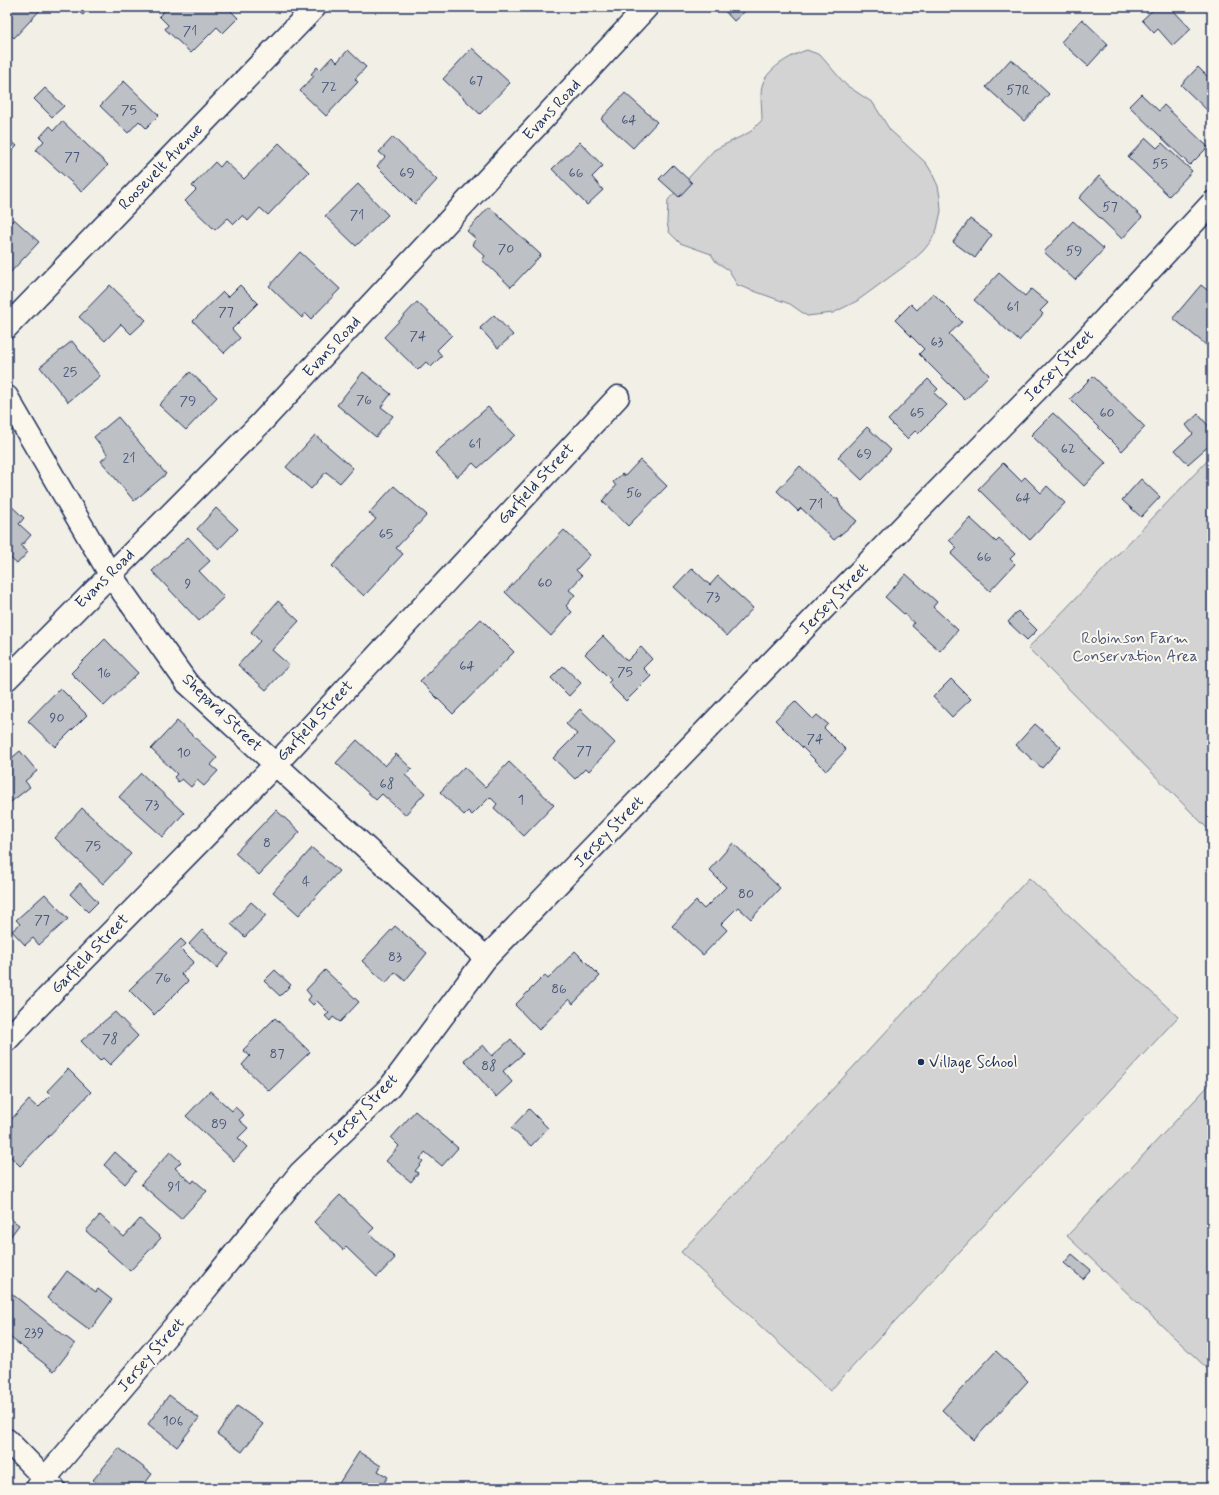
<svg xmlns="http://www.w3.org/2000/svg" width="1219" height="1495" font-family="Mynerve,sans-serif">
  <rect width="100%" height="100%" fill="#f2efe6"/>
  <filter id="ink" filterUnits="userSpaceOnUse"><feTurbulence type="fractalNoise" baseFrequency=".025" numOctaves="2"/><feDisplacementMap in="SourceGraphic" scale="8" xChannelSelector="R" yChannelSelector="G"/><feConvolveMatrix kernelMatrix="1 2 1 2 8 2 1 2 1" color-interpolation-filters="sRGB"/></filter>
  <g filter="url(#ink)">
    <g fill="#d2d3d2" stroke="#768198">
      <path d="M807 50 820 55 846 85 873 103 890 130 926 163 931 171 938 186 940 197 941 211 937 229 931 241 923 251 913 260 857 301 833 313 807 316 790 304 737 285 729 270 716 262 711 254 680 243 669 232 667 223 668 200 714 150 750 132 762 120C762 111 760 93 762 86 766 69 791 55 807 50Z"/>
      <polygon points="1209,459 1212,462 1212,833 1028,648"/>
      <polygon points="1029,878 1178,1017 830,1391 681,1252"/>
      <polygon points="1212,1082 1212,1373 1067,1236"/>
    </g>
    <g fill="#bdc0c4" stroke="#1b2f5e">
      <polygon points="7,7 43,7 14,38 7,31"/>
      <polygon points="72,7 89,7 83,15"/>
      <polygon points="168,7 227,7 238,18 223,33 217,27 191,53 165,29 168,25 159,16"/>
      <polygon points="721,7 750,7 734,21"/>
      <polygon points="1156,7 1170,7 1191,29 1173,46 1158,29 1154,33 1142,20"/>
      <polygon points="1082,19 1108,44 1088,66 1061,42"/>
      <polygon points="472,48 510,83 480,114 443,79"/>
      <polygon points="348,50 366,67 355,79 358,82 326,116 300,91 314,76 311,74 317,67 320,70 332,57 337,62"/>
      <polygon points="1011,59 1049,94 1024,121 986,87"/>
      <polygon points="1198,67 1212,81 1212,115 1181,85"/>
      <polygon points="124,81 159,115 146,128 139,121 128,133 100,106"/>
      <polygon points="45,88 64,106 52,117 34,99"/>
      <polygon points="625,93 657,122 633,148 601,119"/>
      <polygon points="1141,94 1159,111 1164,105 1208,147 1190,165 1129,106"/>
      <polygon points="62,121 108,165 82,192 36,150 44,141 40,137 50,126 54,130"/>
      <polygon points="7,137 17,146 7,156"/>
      <polygon points="393,137 437,180 415,204 377,166 385,157 379,152"/>
      <polygon points="1146,138 1157,148 1162,143 1192,171 1169,196 1128,157"/>
      <polygon points="580,142 603,166 592,177 603,190 587,205 552,169"/>
      <polygon points="279,143 309,172 268,215 260,208 248,221 243,215 234,224 228,218 215,230 185,201 196,190 192,186 215,162 220,167 225,161 244,179"/>
      <polygon points="673,165 692,183 679,197 659,179"/>
      <polygon points="1099,176 1142,217 1122,239 1079,198"/>
      <polygon points="358,184 388,215 356,246 325,216"/>
      <polygon points="489,207 541,255 511,287 482,260 485,256 472,244 476,239 467,231"/>
      <polygon points="14,219 39,242 7,276 7,227"/>
      <polygon points="970,219 992,235 975,258 953,242"/>
      <polygon points="1073,221 1104,249 1075,280 1044,252"/>
      <polygon points="300,252 340,289 311,319 305,313 302,318 269,286"/>
      <polygon points="999,273 1025,296 1031,289 1048,303 1040,311 1043,314 1019,341 974,300"/>
      <polygon points="110,285 146,320 131,334 121,324 105,341 79,317"/>
      <polygon points="240,285 258,303 232,329 240,338 224,353 193,321 223,292 228,297"/>
      <polygon points="1201,285 1212,294 1211,349 1173,318"/>
      <polygon points="933,293 962,322 949,334 989,375 965,400 919,354 924,349 895,320 911,304 917,310"/>
      <polygon points="417,302 452,335 437,350 442,356 431,367 426,362 418,370 384,337"/>
      <polygon points="494,315 513,335 498,348 480,328"/>
      <polygon points="72,341 100,376 68,402 40,367"/>
      <polygon points="190,372 217,397 186,430 159,405"/>
      <polygon points="363,372 391,394 381,407 393,416 376,437 337,405"/>
      <polygon points="1093,376 1145,427 1122,451 1070,399"/>
      <polygon points="928,379 938,389 934,393 947,405 918,434 915,431 907,439 888,420"/>
      <polygon points="488,407 515,435 478,468 473,463 457,477 435,453"/>
      <polygon points="1053,413 1106,463 1084,486 1031,435"/>
      <polygon points="1198,414 1212,430 1212,443 1188,464 1175,450 1193,434 1186,425"/>
      <polygon points="118,417 166,474 134,501 101,461 108,455 94,437"/>
      <polygon points="867,427 891,450 862,480 838,457"/>
      <polygon points="315,435 353,468 340,483 326,472 311,489 286,467"/>
      <polygon points="640,460 667,486 628,526 602,501 616,486 613,482 622,474 625,476"/>
      <polygon points="1003,463 1021,481 1025,477 1041,493 1047,486 1065,503 1030,540 978,489"/>
      <polygon points="800,466 831,496 838,499 841,507 857,521 834,540 801,508 798,511 777,491"/>
      <polygon points="1141,479 1160,497 1141,517 1122,500"/>
      <polygon points="394,486 427,515 396,548 403,554 364,596 332,566 376,519 369,513"/>
      <polygon points="7,502 24,518 19,524 31,535 21,546 28,552 17,564 7,555"/>
      <polygon points="216,508 238,529 219,549 197,529"/>
      <polygon points="970,518 996,542 999,539 1015,554 1010,559 1015,564 990,591 951,554 957,548 949,540"/>
      <polygon points="564,530 590,555 576,570 582,576 569,590 575,595 566,606 572,612 551,636 505,592"/>
      <polygon points="188,537 210,561 199,571 224,597 199,621 152,571"/>
      <polygon points="692,568 710,585 718,576 753,608 727,636 674,587"/>
      <polygon points="906,574 937,602 933,607 958,630 940,651 912,626 914,623 885,597"/>
      <polygon points="278,601 299,621 272,650 289,665 266,690 238,665 260,641 251,632"/>
      <polygon points="1018,611 1037,630 1027,640 1008,622"/>
      <polygon points="481,619 514,652 453,714 420,681"/>
      <polygon points="1212,622 1212,632 1207,627"/>
      <polygon points="603,636 627,661 641,647 652,659 643,668 651,676 626,701 608,683 611,680 585,654"/>
      <polygon points="105,639 138,673 104,706 71,673"/>
      <polygon points="563,666 581,683 569,696 551,678"/>
      <polygon points="951,679 971,699 952,717 933,697"/>
      <polygon points="60,688 87,715 55,747 28,721"/>
      <polygon points="795,701 813,719 817,715 828,724 824,728 846,750 826,771 775,720"/>
      <polygon points="580,709 615,743 589,771 586,768 575,779 553,758 577,734 566,724"/>
      <polygon points="177,721 217,758 211,765 218,771 204,786 197,780 191,787 182,779 178,782 174,777 177,774 151,749"/>
      <polygon points="1035,724 1061,747 1042,768 1016,745"/>
      <polygon points="357,740 385,766 396,754 412,769 405,775 425,793 405,815 382,794 376,800 336,763"/>
      <polygon points="20,751 37,771 25,781 30,787 7,805 7,762"/>
      <polygon points="509,762 554,805 524,836 494,808 497,804 490,797 472,815 468,811 464,815 440,792 464,767 485,787"/>
      <polygon points="141,773 184,813 163,837 119,797"/>
      <polygon points="82,808 131,854 103,884 55,838"/>
      <polygon points="276,810 300,832 259,875 235,853"/>
      <polygon points="733,843 780,888 751,919 738,907 721,924 727,930 703,955 672,926 696,901 704,909 726,887 709,870"/>
      <polygon points="312,848 339,871 299,915 273,892"/>
      <polygon points="80,883 98,902 88,912 70,894"/>
      <polygon points="45,894 68,919 39,945 33,938 25,945 12,931 20,924 16,920"/>
      <polygon points="251,902 266,915 245,937 231,924"/>
      <polygon points="395,926 427,953 405,981 395,972 386,983 362,961"/>
      <polygon points="202,930 229,954 217,968 189,944"/>
      <polygon points="181,939 186,944 181,949 194,962 181,974 188,981 154,1015 129,990"/>
      <polygon points="575,951 600,976 573,1004 569,999 539,1030 515,1005 545,975 548,979"/>
      <polygon points="275,970 291,985 280,996 264,981"/>
      <polygon points="325,970 359,1002 340,1022 333,1017 330,1021 325,1016 329,1013 317,1001 313,1005 308,1000 311,996 306,990"/>
      <polygon points="115,1012 138,1036 110,1065 103,1058 100,1061 81,1041"/>
      <polygon points="275,1018 310,1052 269,1091 242,1065 250,1056 243,1050"/>
      <polygon points="511,1039 523,1054 503,1071 512,1082 496,1097 464,1060 483,1045 492,1056"/>
      <polygon points="68,1069 91,1092 20,1166 7,1153 7,1124 29,1100 38,1108 51,1095 47,1091"/>
      <polygon points="210,1091 232,1111 235,1107 244,1115 239,1120 248,1128 238,1138 247,1147 234,1161 186,1116"/>
      <polygon points="529,1109 548,1128 531,1146 511,1128"/>
      <polygon points="415,1111 458,1148 442,1166 425,1152 420,1159 423,1161 415,1171 418,1173 411,1182 386,1161 399,1146 391,1138"/>
      <polygon points="115,1152 136,1171 125,1184 104,1165"/>
      <polygon points="170,1152 181,1162 175,1168 192,1183 194,1180 207,1191 181,1219 141,1184"/>
      <polygon points="340,1195 374,1228 369,1233 395,1258 377,1277 346,1247 343,1250 314,1222"/>
      <polygon points="100,1215 124,1237 140,1219 161,1238 130,1271 86,1231"/>
      <polygon points="7,1216 19,1225 7,1241"/>
      <polygon points="1072,1254 1091,1270 1083,1279 1064,1263"/>
      <polygon points="67,1271 96,1292 98,1289 112,1300 90,1330 47,1298"/>
      <polygon points="7,1290 75,1344 54,1371 7,1335"/>
      <polygon points="996,1351 1028,1381 974,1440 942,1410"/>
      <polygon points="169,1395 199,1418 177,1447 148,1424"/>
      <polygon points="237,1406 263,1424 242,1452 217,1434"/>
      <polygon points="119,1448 152,1474 143,1486 145,1488 103,1488 93,1480"/>
      <polygon points="359,1452 381,1466 378,1471 388,1477 380,1488 336,1488"/>
    </g>
    <g fill="none" stroke-linecap="round" stroke-linejoin="round">
      <defs>
        <g id="minor">
          <polyline points="7,327 315,7"/>
          <polyline points="7,397 110,574 187,683 486,958"/>
          <polyline points="7,679 259,425 647,7"/>
          <polyline points="7,1040 34,1011 275,765 618,397"/>
          <polyline points="37,1488 202,1294 300,1173 390,1087 486,958 915,514 1077,349 1212,203"/>
        </g>
        <polyline id="secondary" points="7,1440 54,1488"/>
      </defs>
      <use href="#minor" stroke="#1b2f5e" stroke-width="25"/>
      <use href="#secondary" stroke="#1b2f5e" stroke-width="25"/>
      <use href="#minor" stroke="#fbf7ec" stroke-width="22"/>
      <use href="#secondary" stroke="#fbf7ec" stroke-width="22"/>
    </g>
  </g>
  <circle fill="#1b2f5e" stroke="#fbf7ec" stroke-width="1.5" cx="921" cy="1062" r="4"/>
  <g text-anchor="middle" dominant-baseline="central" stroke-width="4" stroke-linejoin="round" paint-order="stroke">
    <g font-size="14" fill="#445378">
      <text x="190" y="31">71</text>
      <text x="476" y="81">67</text>
      <text x="329" y="87">72</text>
      <text x="1018" y="90">57R</text>
      <text x="129" y="110">75</text>
      <text x="629" y="120">64</text>
      <text x="72" y="157">77</text>
      <text x="1160" y="164">55</text>
      <text x="407" y="173">69</text>
      <text x="576" y="173">66</text>
      <text x="1110" y="207">57</text>
      <text x="357" y="215">71</text>
      <text x="506" y="249">70</text>
      <text x="1074" y="251">59</text>
      <text x="1013" y="307">61</text>
      <text x="226" y="312">77</text>
      <text x="418" y="336">74</text>
      <text x="937" y="342">63</text>
      <text x="70" y="372">25</text>
      <text x="364" y="400">76</text>
      <text x="188" y="401">79</text>
      <text x="917" y="413">65</text>
      <text x="1107" y="413">60</text>
      <text x="475" y="444">61</text>
      <text x="1068" y="449">62</text>
      <text x="864" y="454">69</text>
      <text x="129" y="458">21</text>
      <text x="634" y="493">56</text>
      <text x="1023" y="498">64</text>
      <text x="816" y="504">71</text>
      <text x="386" y="534">65</text>
      <text x="984" y="557">66</text>
      <text x="545" y="583">60</text>
      <text x="188" y="584">9</text>
      <text x="713" y="597">73</text>
      <text x="467" y="666">64</text>
      <text x="625" y="672">75</text>
      <text x="104" y="673">16</text>
      <text x="57" y="718">90</text>
      <text x="815" y="739">74</text>
      <text x="584" y="751">77</text>
      <text x="184" y="753">10</text>
      <text x="387" y="784">68</text>
      <text x="521" y="800">1</text>
      <text x="152" y="805">73</text>
      <text x="267" y="843">8</text>
      <text x="93" y="846">75</text>
      <text x="306" y="882">4</text>
      <text x="746" y="894">80</text>
      <text x="42" y="920">77</text>
      <text x="395" y="957">83</text>
      <text x="163" y="978">76</text>
      <text x="559" y="989">86</text>
      <text x="110" y="1039">78</text>
      <text x="277" y="1054">87</text>
      <text x="489" y="1066">88</text>
      <text x="219" y="1124">89</text>
      <text x="174" y="1187">91</text>
      <text x="34" y="1333">239</text>
      <text x="173" y="1421">106</text>
    </g>
    <g font-size="16" fill="#1b2f5e" stroke="#fbf7ec">
      <text transform="translate(552 110) rotate(-47)">Evans Road</text>
      <text transform="translate(161 167) rotate(-46)">Roosevelt Avenue</text>
      <text transform="translate(332 347) rotate(-47)">Evans Road</text>
      <text transform="translate(1059 366) rotate(-46)">Jersey Street</text>
      <text transform="translate(536 484) rotate(-47)">Garfield Street</text>
      <text transform="translate(105 579) rotate(-45)">Evans Road</text>
      <text transform="translate(834 599) rotate(-46)">Jersey Street</text>
      <text transform="translate(222 713) rotate(44)">Shepard Street</text>
      <text transform="translate(315 721) rotate(-47)">Garfield Street</text>
      <text transform="translate(609 832) rotate(-46)">Jersey Street</text>
      <text transform="translate(90 954) rotate(-46)">Garfield Street</text>
      <text transform="translate(363 1110) rotate(-46)">Jersey Street</text>
      <text transform="translate(151 1355) rotate(-49)">Jersey Street</text>
    </g>
    <g font-size="16" fill="#49587b" stroke="#fbf7ec">
      <text x="1135" y="638">Robinson Farm<tspan x="1135" dy="18">Conservation Area</tspan></text>
    </g>
    <g font-size="16" fill="#1b2f5e" stroke="#fbf7ec" text-anchor="start">
      <text x="929" y="1062">Village School</text>
    </g>
  </g>
  <rect width="1219" height="1495" fill="none" stroke="#fbf7ec" stroke-width="24"/>
  <rect x="12" y="12" width="1195" height="1471" fill="none" stroke="#1b2f5e" stroke-width="1.5" filter="url(#ink)"/>
</svg>
